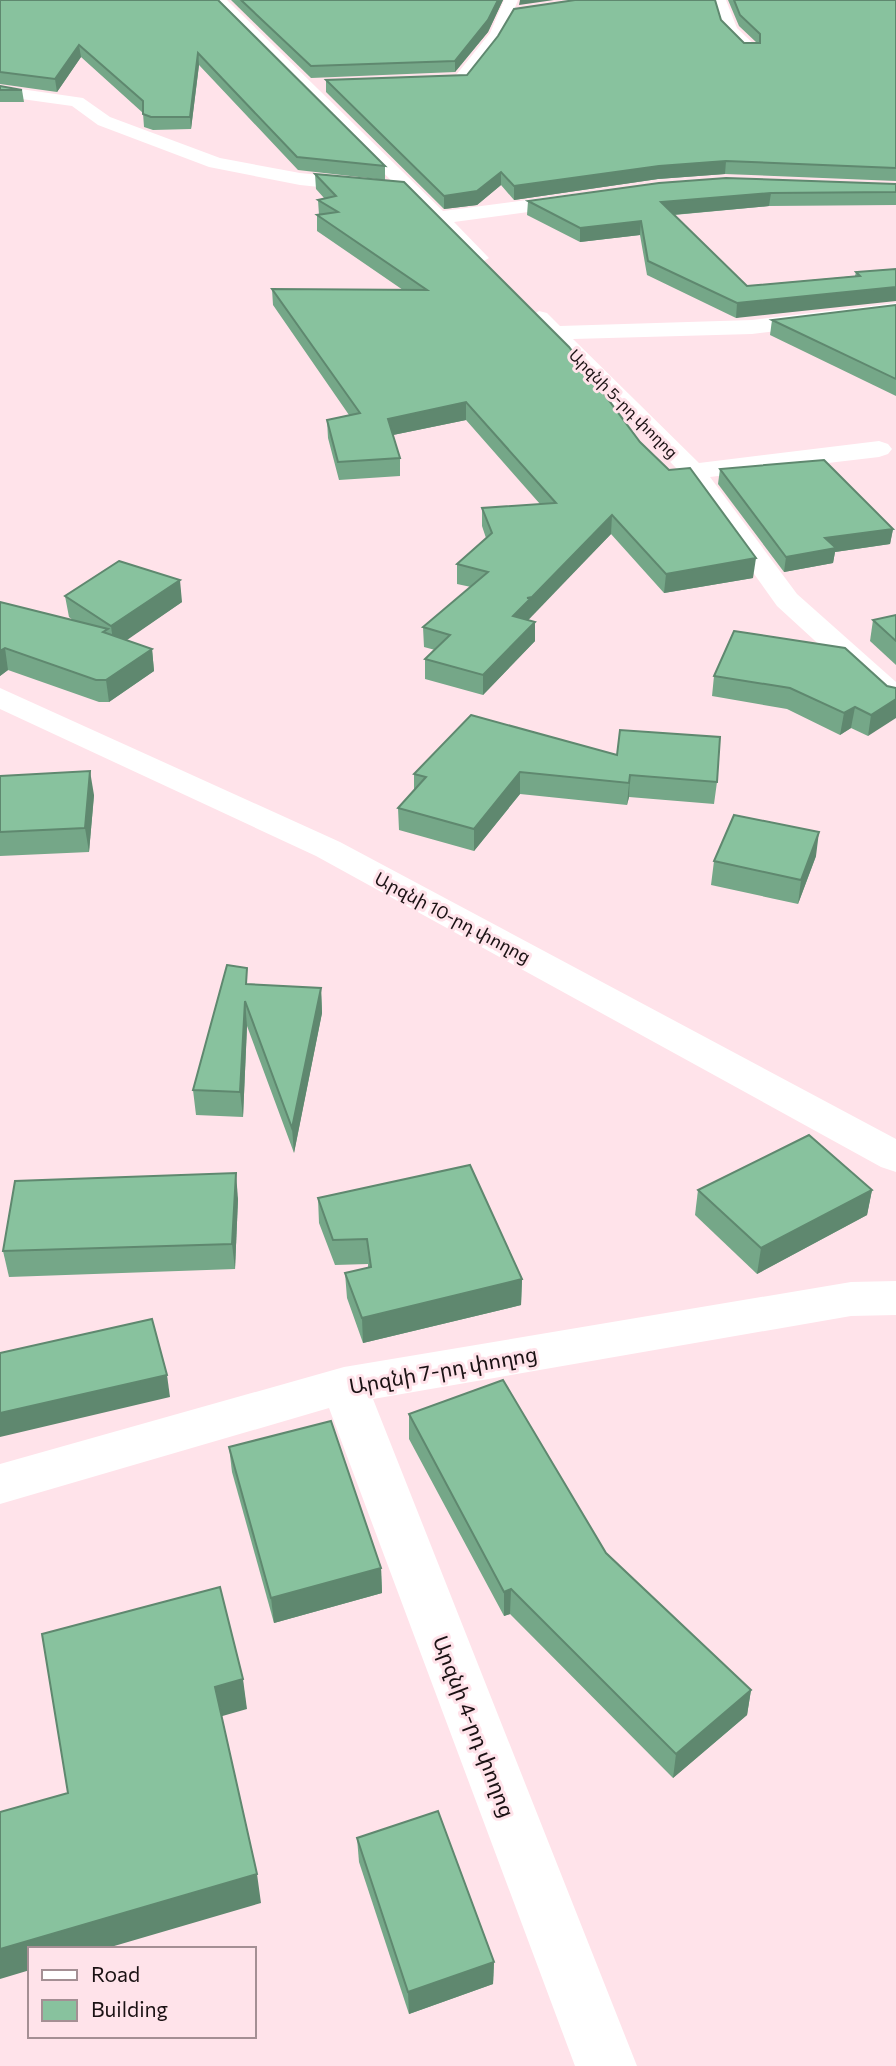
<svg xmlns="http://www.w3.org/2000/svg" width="896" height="2066" font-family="Commissioner,'Noto Sans Armenian',sans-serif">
  <rect width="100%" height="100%" fill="#ffe3ea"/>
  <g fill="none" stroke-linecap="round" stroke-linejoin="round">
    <g fill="#fff" fill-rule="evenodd">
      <polygon points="212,0 227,0 443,211 580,193 590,199 580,205 454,222 489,258 479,264 472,262"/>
      <polygon points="504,0 518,0 505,33 467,84 409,86 407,82 415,77 456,75 490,33"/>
      <polygon points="712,0 726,0 737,28 757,47 757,53 745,53 722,30"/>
      <polygon points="0,86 83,98 110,117 220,158 300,173 368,180 378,186 368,192 300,185 209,167 98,125 72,106 0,96"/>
      <polygon points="896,303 896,317 752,334 573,339 699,463 879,441 888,444 892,449 888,454 879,457 710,477 797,594 896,682 896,707 885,705 777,606 684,476 528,318 539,311 547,313 560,326 752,320"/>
      <polygon points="0,688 340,842 896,1139 896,1172 881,1167 316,856 0,709"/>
      <polygon points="896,1281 896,1315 851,1316 373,1399 637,2066 575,2066 329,1408 0,1504 0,1464 344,1367 851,1282"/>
    </g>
  </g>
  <g fill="#75a788">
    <polygon points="0,0 218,0 385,166 385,180 298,170 199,65 191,129 153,130 144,127 143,113 81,57 57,92 0,84"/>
    <polygon points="231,0 503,0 488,32 455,72 311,78"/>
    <polygon points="728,0 896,0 896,181 725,174 658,179 514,200 501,185 477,205 444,209 326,92 326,80 467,75 721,20 744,43 757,43 739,26"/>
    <polygon points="0,86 22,90 24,102 0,102"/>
    <polygon points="315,174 640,442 753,578 664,593 611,534 530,617 528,620 535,641 483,695 425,679 425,659 435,650 424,647 423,627 471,587 457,584 457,564 486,538 482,526 482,508 540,504 466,420 393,435 400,458 400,476 339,480 328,438 327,420 349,415 273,305 272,289 403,290 317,231 317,215 319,215 318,200 324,198 316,189"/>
    <polygon points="896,184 896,205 769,206 674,215 747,286 855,276 856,272 896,269 736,318 647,275 640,235 580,242 527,215 528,201"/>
    <polygon points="896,305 896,396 770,335 772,320"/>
    <polygon points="720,469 893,529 890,544 835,552 833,563 784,572 718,484"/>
    <polygon points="65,596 182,602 126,640 152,649 154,671 109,702 99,702 8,670 0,676 0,602 73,620 69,617"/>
    <polygon points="896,615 896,665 870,641 873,620"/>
    <polygon points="714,676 887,686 868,736 851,728 840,735 787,709 712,696"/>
    <polygon points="617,755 717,782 714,804 629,797 627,805 520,794 474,851 399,830 398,808 414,790 414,774"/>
    <polygon points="0,776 94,795 89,852 0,856"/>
    <polygon points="816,856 798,904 711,885 714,861"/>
    <polygon points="248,985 321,988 322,1013 294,1153 247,1026 243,1117 196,1115 193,1090"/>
    <polygon points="698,1190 872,1190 867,1215 757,1274 695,1215"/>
    <polygon points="318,1198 522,1279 521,1305 363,1343 347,1298 345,1273 368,1268 368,1264 335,1265 319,1223"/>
    <polygon points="238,1199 235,1269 9,1277 3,1251"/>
    <polygon points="409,1414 606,1553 751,1690 747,1715 673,1778 510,1614 504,1616 409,1439"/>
    <polygon points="229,1447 381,1568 382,1593 274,1623 232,1472"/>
    <polygon points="357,1838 494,1962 493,1984 409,2014 359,1862"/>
  </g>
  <g fill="#5f886f">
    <polygon points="498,0 503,0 488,32 455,72 455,61"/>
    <polygon points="520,0 554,0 519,5"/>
    <polygon points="79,45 81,57 57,92 55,79"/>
    <polygon points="198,53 199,65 191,129 190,117"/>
    <polygon points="726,161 725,174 658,179 514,200 514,186 659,166"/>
    <polygon points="501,172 501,185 477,205 444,209 444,196"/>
    <polygon points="771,193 769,206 660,216 661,202"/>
    <polygon points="641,221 640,235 580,242 580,228"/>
    <polygon points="896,287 896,301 736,318 737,303"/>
    <polygon points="466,402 466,420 388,436 388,419"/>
    <polygon points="612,515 611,534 513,636 513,616 527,598"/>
    <polygon points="893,529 890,544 835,552 833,563 784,572 786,557 825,538"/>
    <polygon points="756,558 753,578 664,593 666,574"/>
    <polygon points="180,580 182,602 114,649 111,626"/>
    <polygon points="535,622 535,641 483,695 483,675"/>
    <polygon points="5,648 8,670 0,676 0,651"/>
    <polygon points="152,649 154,671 109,702 106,680"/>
    <polygon points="896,699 896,718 868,736 871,715"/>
    <polygon points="855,707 851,728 840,735 844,713"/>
    <polygon points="90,771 94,795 89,852 85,828"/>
    <polygon points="520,772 520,794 474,851 474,829"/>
    <polygon points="630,775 629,797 627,805 629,783"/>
    <polygon points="819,832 816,856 798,904 801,880"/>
    <polygon points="321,988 322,1013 294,1153 292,1128"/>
    <polygon points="245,1001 247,1026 243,1117 240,1092"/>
    <polygon points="236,1173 238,1199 235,1269 232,1244"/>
    <polygon points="872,1190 867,1215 757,1274 761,1248"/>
    <polygon points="522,1279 521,1305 363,1343 362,1318"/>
    <polygon points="167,1375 170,1397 0,1437 0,1413"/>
    <polygon points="381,1568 382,1593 274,1623 271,1598"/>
    <polygon points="511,1589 510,1614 504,1616 504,1592"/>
    <polygon points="243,1679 247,1709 219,1717 215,1687"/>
    <polygon points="751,1690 747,1715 673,1778 676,1754"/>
    <polygon points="257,1874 261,1903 104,1949 30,1949 30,1970 0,1979 0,1949"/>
    <polygon points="494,1962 493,1984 409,2014 408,1992"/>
  </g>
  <g fill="#88c29e" stroke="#5f886f" stroke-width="2">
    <polygon points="0,0 218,0 385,166 297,157 198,53 190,117 151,117 143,114 143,101 79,45 55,79 0,72"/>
    <polygon points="241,0 498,0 488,20 455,61 311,66"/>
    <polygon points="575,0 715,0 721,20 744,43 760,43 760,34 740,15 734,0 896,0 896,168 726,161 659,166 514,186 501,172 477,191 444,196 326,80 467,75 498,36 514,9"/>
    <polygon points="0,86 22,90 0,90"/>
    <polygon points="315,174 404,182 569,347 640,442 669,470 690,468 756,558 666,574 612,515 532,597 527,598 531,598 513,616 535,622 483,675 425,659 450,635 423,627 488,572 457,564 492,533 482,508 556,503 466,402 388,419 400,458 338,462 327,420 360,413 272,289 427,290 317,215 338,212 318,200 336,196"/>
    <polygon points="726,178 896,184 896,192 771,193 661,202 747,286 860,276 856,272 896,269 896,287 737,303 648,261 641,221 580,228 528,201 659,183"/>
    <polygon points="896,305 896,379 772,320"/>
    <polygon points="824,460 893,529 825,538 836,548 786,557 720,469"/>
    <polygon points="119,561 180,580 111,626 65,596"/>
    <polygon points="0,602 108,629 103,632 152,649 106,680 96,680 5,648 0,651"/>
    <polygon points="896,615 896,641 873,620"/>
    <polygon points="734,631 845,648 887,686 896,688 896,699 871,715 855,707 844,713 790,688 714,676"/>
    <polygon points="471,715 617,755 620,730 720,737 717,782 630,775 629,783 520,772 474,829 398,808 426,777 414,774"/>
    <polygon points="90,771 85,828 0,832 0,776"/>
    <polygon points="734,815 819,832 801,880 714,861"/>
    <polygon points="227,965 247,968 246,984 321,988 292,1128 245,1001 240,1092 193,1090"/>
    <polygon points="809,1135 872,1190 761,1248 698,1190"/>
    <polygon points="470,1165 522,1279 362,1318 345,1273 371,1267 367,1239 333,1240 318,1198"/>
    <polygon points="236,1173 232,1244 3,1251 15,1181"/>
    <polygon points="152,1319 167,1375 0,1413 0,1353"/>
    <polygon points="503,1380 606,1553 751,1690 676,1754 511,1589 504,1592 409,1414"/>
    <polygon points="331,1421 381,1568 271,1598 229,1447"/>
    <polygon points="220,1587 243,1679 215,1687 257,1874 0,1949 0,1812 68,1793 42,1634"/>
    <polygon points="438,1811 494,1962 408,1992 357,1838"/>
  </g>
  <g text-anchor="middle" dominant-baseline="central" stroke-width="6" stroke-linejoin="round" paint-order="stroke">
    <g font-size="16" fill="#1b1214" stroke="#ffe3ea">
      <text transform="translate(624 403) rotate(45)">Արզնի 5-րդ փողոց</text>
    </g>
    <g font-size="18" fill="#1b1214" stroke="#ffe3ea">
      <text transform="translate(453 917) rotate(28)">Արզնի 10-րդ փողոց</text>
    </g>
    <g font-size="21" fill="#1b1214" stroke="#ffe3ea">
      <text transform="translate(443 1369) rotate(-10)">Արզնի 7-րդ փողոց</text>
      <text transform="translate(475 1726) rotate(69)">Արզնի 4-րդ փողոց</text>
    </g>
  </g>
  <rect x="28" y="1947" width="228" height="91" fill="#ffe3ea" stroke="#a48f94" stroke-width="2"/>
  <rect x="42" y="1970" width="35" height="10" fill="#ffffff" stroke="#a48f94" stroke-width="2"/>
  <text x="91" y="1982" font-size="21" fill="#1b1214">Road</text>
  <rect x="42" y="2000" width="35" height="21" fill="#88c29e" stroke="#a48f94" stroke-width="2"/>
  <text x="91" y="2017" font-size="21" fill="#1b1214">Building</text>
</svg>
